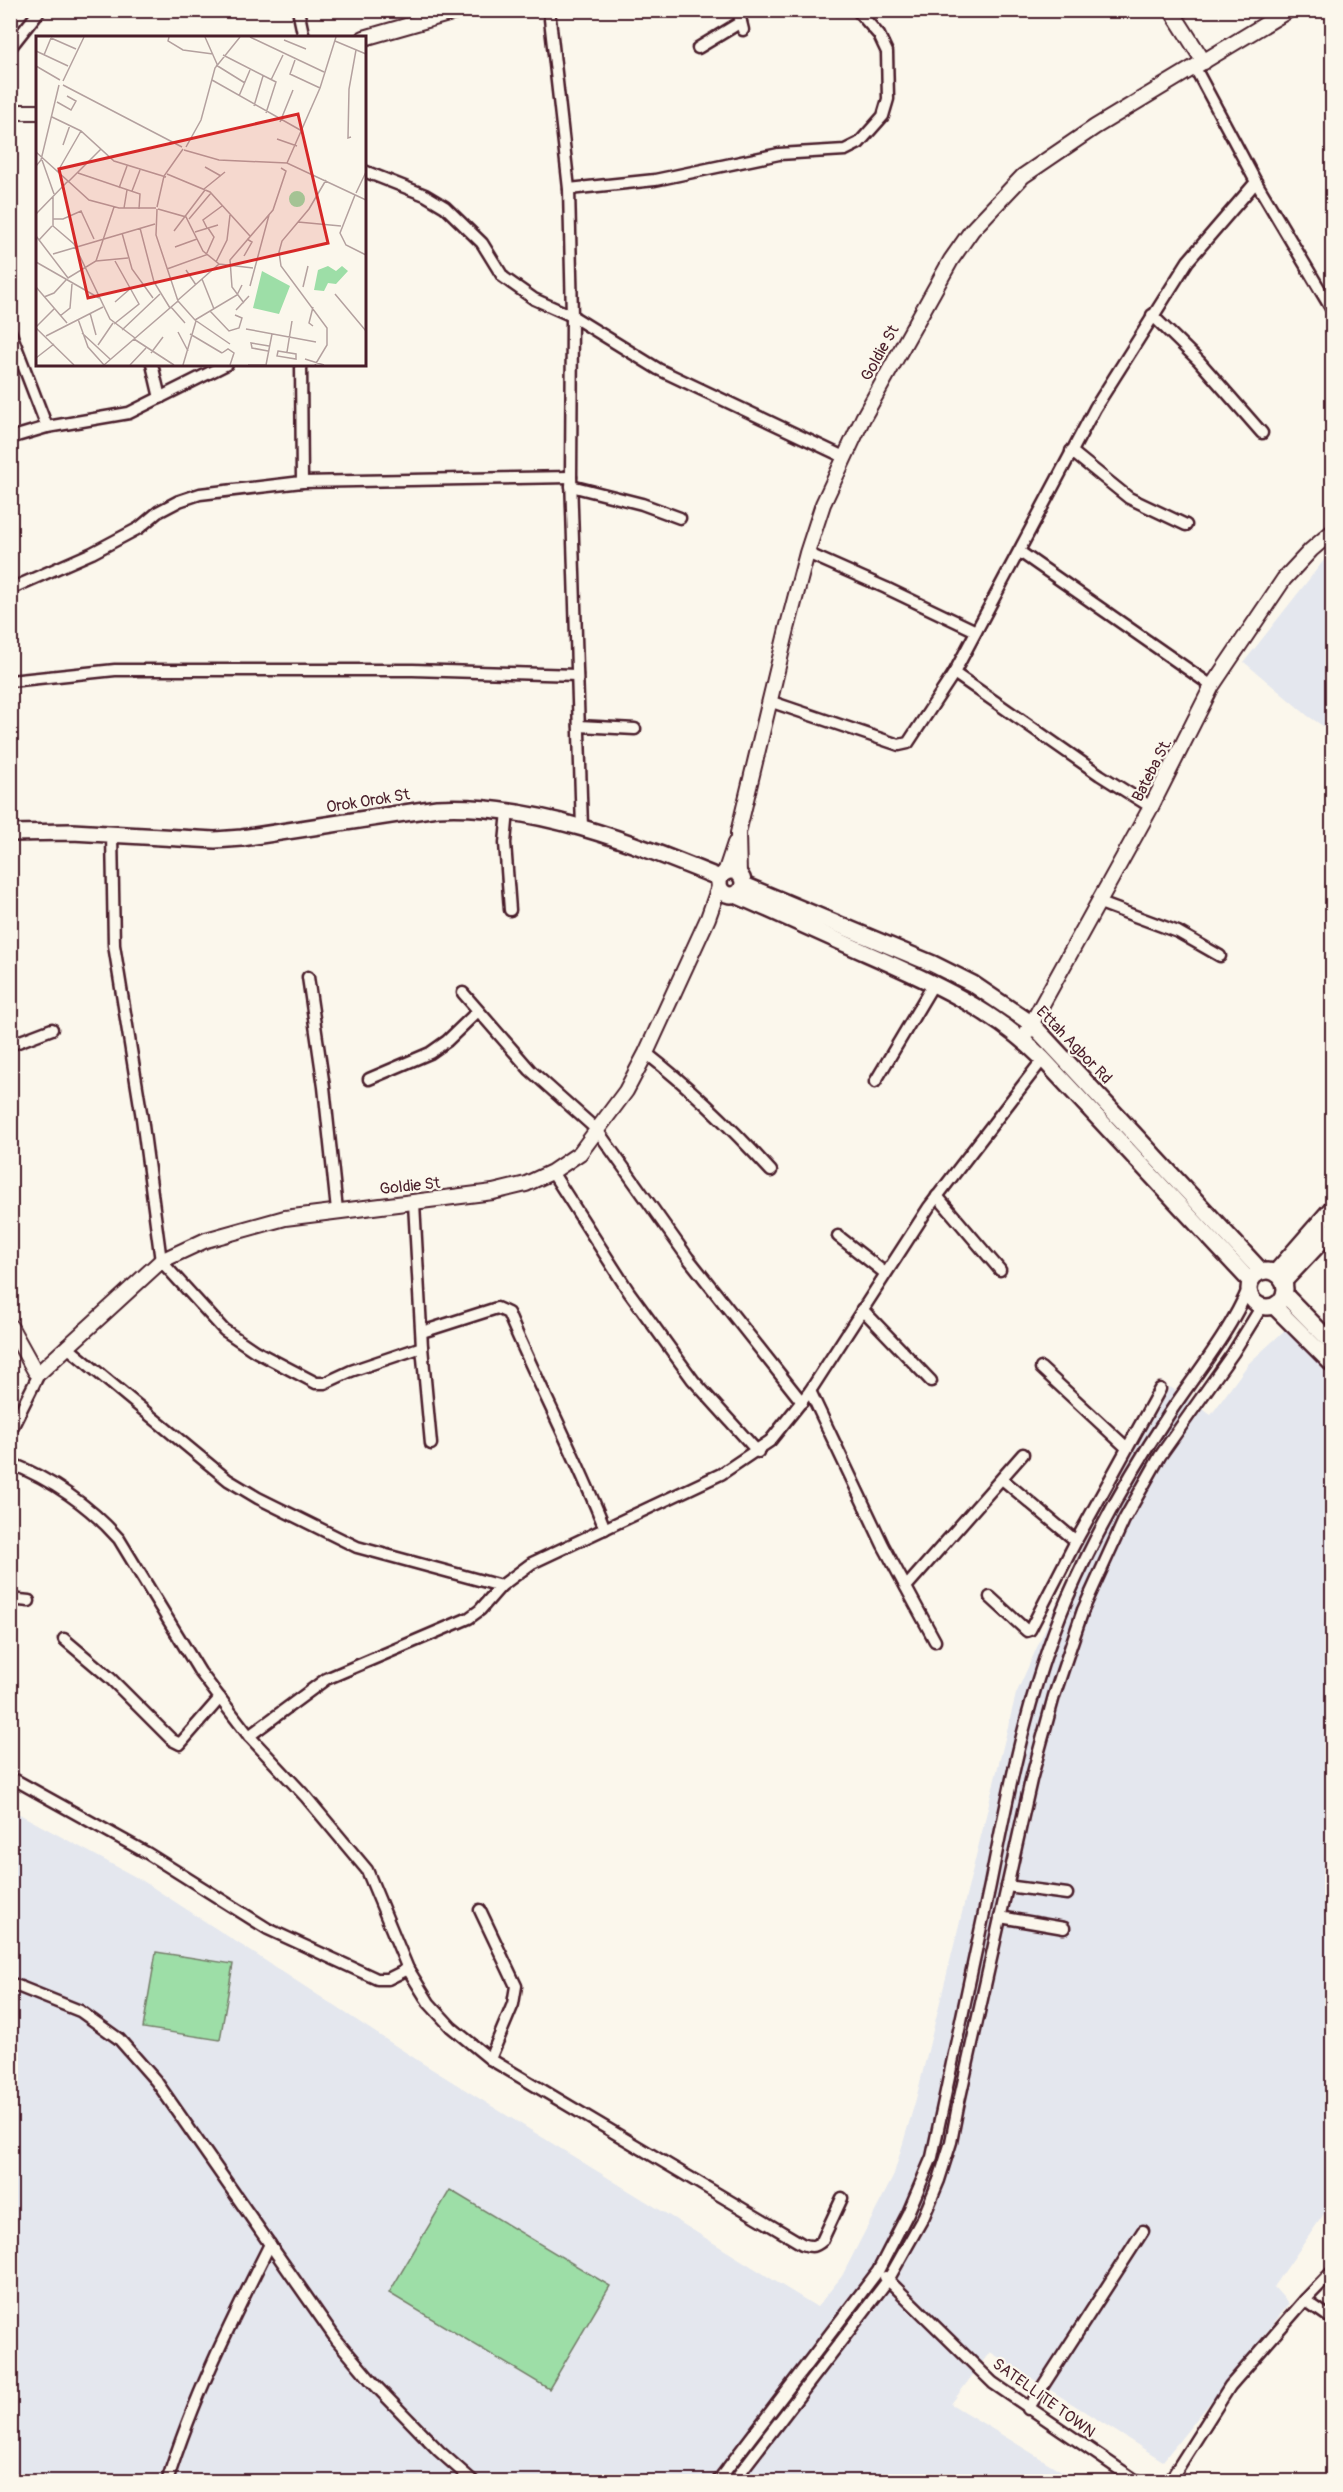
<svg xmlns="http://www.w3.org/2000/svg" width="1343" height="2492" font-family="Pangolin,sans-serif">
  <rect width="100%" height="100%" fill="#fbf7ec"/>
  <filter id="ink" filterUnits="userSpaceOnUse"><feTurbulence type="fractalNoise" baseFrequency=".0167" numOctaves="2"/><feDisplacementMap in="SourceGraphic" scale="12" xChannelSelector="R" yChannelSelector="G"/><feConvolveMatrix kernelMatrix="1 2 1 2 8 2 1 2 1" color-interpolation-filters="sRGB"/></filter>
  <g filter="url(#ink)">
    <g fill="#e4e7ee">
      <polygon points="1332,550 1332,732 1308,716 1244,662"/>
      <polygon points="1285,1330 1332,1377 1332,2202 1274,2287 1289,2304 1163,2461 990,2352 951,2404 1078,2481 11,2481 10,1809 143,1881 422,2063 817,2307 842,2276 893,2177 916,2099 1016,1694 1083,1545 1170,1387 1211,1415 1249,1363"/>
    </g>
    <g fill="#9ddea7" stroke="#747e69" stroke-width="1.5">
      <polygon points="156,1952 233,1964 220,2040 143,2028"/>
      <polygon points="450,2190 610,2286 549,2389 389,2293"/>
    </g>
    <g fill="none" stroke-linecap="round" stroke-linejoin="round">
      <defs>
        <g id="minor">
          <polyline points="298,10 304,38"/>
          <polyline points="549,10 569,189 572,316 571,477 582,828"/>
          <polyline points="738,10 743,30"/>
          <polyline points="10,48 40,10"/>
          <polyline points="698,48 741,22"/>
          <polyline points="1194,66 1256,182 1332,310"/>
          <polyline points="364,171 425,195 445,207 482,243 503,277 534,299 572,316 658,369 844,457"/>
          <polyline points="569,189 655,180 779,154 845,150 859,143 883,116 888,99 887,52 879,35 857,10"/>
          <polyline points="1152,315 1199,361 1262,433"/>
          <polyline points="10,331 47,427"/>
          <polyline points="152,364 160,398"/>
          <polyline points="301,364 302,482"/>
          <polyline points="10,438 47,427 129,413 227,364"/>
          <polyline points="1071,451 1129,498 1186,525"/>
          <polyline points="571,486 642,504 680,518"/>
          <polyline points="1020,552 1212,686"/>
          <polyline points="807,553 886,588 976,631"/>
          <polyline points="10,589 92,553 139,528 158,512 179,501 200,494 302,482 571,477"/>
          <polyline points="954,673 1100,775 1151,807"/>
          <polyline points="10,681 115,670 413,670 577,675"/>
          <polyline points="769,701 899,745 908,743 954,673 1095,408 1188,261 1256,182"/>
          <polyline points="579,726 635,729"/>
          <polyline points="508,811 505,843 510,910"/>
          <polyline points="112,834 114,945 142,1118 161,1261 224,1330 255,1351 316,1383 325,1383 351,1371 422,1347"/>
          <polyline points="1100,903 1178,932 1220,956"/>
          <polyline points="308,977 324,1087 337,1210"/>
          <polyline points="463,993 530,1070 597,1130 688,1258 802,1402"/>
          <polyline points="10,1045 52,1029"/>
          <path d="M646 1053C692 1089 732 1128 771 1171"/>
          <polyline points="369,1079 430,1053 447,1041 478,1011"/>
          <polyline points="875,1082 934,983"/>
          <polyline points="552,1172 629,1292 693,1380 758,1452"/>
          <polyline points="937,1196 1000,1270"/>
          <polyline points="414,1203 422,1347 431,1444"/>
          <polyline points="838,1236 885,1273"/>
          <polyline points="862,1309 931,1381"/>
          <path d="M422 1332 497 1308 508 1313C539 1386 576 1456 605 1529"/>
          <polyline points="66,1346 228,1480 258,1498 357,1547 501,1586"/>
          <polyline points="1041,1368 1127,1448"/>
          <polyline points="810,1391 883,1545 935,1641"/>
          <polyline points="10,1432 40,1372"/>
          <path d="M10 1463C51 1479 90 1506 119 1539L200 1672 249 1736 306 1797 367 1870 408 1969 429 2003 451 2027 490 2059 802 2244C811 2247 815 2247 822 2241L842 2198"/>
          <polyline points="1002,1479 1076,1541"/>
          <polyline points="906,1587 1023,1454"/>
          <polyline points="990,1597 1027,1631 1030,1630 1076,1541 1160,1389"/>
          <polyline points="10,1599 29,1601"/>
          <polyline points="64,1639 110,1678 172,1740 180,1744 220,1698"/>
          <polyline points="249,1736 326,1679 469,1618 480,1610 501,1586 532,1563 721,1474 770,1441 810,1391 929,1207 1043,1059"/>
          <polyline points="10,1777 147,1853 268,1929 377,1979 388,1979 408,1969"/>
          <polyline points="1007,1886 1067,1894"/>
          <polyline points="480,1910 516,1986 513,2004 490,2059"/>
          <polyline points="1000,1917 1064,1928"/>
          <polyline points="10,1983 80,2011 119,2039 156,2081 336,2339 373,2383 439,2451 474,2482"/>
          <polyline points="885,2277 993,2383 1138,2482"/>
          <polyline points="1305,2300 1332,2319"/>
          <polyline points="1028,2409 1143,2231"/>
          <path d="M167 2482C193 2398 231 2322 270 2244"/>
          <path d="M717 2482 878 2271 908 2213 932 2157C952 2067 971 1976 990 1885 1009 1788 1028 1691 1067 1599 1095 1535 1130 1473 1169 1414 1197 1372 1229 1334 1249 1287"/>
          <polyline points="733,2482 888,2280 924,2216 939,2180 951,2142 958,2106 1031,1780 1054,1696 1083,1610 1124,1520 1160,1456 1233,1353 1262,1306"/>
          <polyline points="1169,2482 1230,2386 1305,2300 1332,2272"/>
        </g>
        <g id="tertiary">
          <polyline points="1171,10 1204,62"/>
          <polyline points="364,38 462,10"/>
          <polyline points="10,112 38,112"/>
          <polyline points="725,873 735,843"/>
          <polyline points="739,874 738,833 787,629 807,553 823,504 863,418 951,260 972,230 1023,176 1095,127 1289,10"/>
          <polyline points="1023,1039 1151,807 1212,686 1284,579 1311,550 1332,532"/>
          <polyline points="10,1326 35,1371 40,1372 161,1261 206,1240 285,1218 493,1192 526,1184 552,1172 580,1153 597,1130 626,1091 646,1053 708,918 719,887"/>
        </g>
        <g id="secondary">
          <path d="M10 833 72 832 215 840 242 838 437 808C534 803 631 842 720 878"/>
          <circle cx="731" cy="883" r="12"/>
          <polyline points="744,885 933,964 973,984 1032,1024 1261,1271"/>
          <path d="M736 895C780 914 823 934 866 953 930 981 993 1009 1043 1059L1250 1281"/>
          <circle cx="1267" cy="1289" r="18"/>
          <polyline points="1276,1272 1332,1208"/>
          <polyline points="1284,1281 1332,1230"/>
          <polyline points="1285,1295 1332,1343"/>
          <polyline points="1274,1306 1332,1364"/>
        </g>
      </defs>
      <use href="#minor" stroke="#4a1f2b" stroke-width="15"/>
      <use href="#tertiary" stroke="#4a1f2b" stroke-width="18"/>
      <use href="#secondary" stroke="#4a1f2b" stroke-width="20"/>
      <use href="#minor" stroke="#fbf7ec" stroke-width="10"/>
      <use href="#tertiary" stroke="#fbf7ec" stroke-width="14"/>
      <use href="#secondary" stroke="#fbf7ec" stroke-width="15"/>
    </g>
  </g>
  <g text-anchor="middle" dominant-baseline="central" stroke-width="4.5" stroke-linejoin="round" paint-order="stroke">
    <g font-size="16" fill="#4a1f2b" stroke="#fbf7ec">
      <text transform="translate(880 353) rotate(-61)">Goldie St</text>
      <text transform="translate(1152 770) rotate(-63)">Bateba St.</text>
      <text transform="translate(368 801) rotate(-9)">Orok Orok St</text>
      <text transform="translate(1074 1045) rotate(46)">Ettah Agbor Rd</text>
      <text transform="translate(410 1186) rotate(-6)">Goldie St</text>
      <text transform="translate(1044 2398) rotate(36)">SATELLITE TOWN</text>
    </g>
  </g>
  <g transform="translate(36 36)">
    <rect width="330" height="330" fill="#fbf7ec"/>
    <path d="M253 163a8 8 0 1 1 16 0a8 8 0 1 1-16 0ZM292 230 300 235 306 230 312 235 300 248 292 247 288 255 278 254 282 234ZM226 235 254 250 243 278 217 272Z" fill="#9ddea7"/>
    <path fill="none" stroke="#b4a19f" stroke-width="1.5" d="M133 1 132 5 147 14 177 18M169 1 181 28M214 1 288 36M15 2 40 13M248 4 270 13M299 5 330 18M0 15 32 30M8 19 15 2M187 19 240 46 230 77M259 24 254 38 284 52M180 29 209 47M0 30 24 44M176 44 266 95M235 44 247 19M27 45 48 1M27 49 146 111M203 60 214 34M21 66 35 74 40 65 31 60M218 70 227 40M16 81 45 95 78 125 130 141M244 86 257 54M315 101 312 102 313 53 320 14M241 103 261 110M27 109 34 89M150 111 165 84 179 32 204 1M148 114 183 124 251 127 330 164M0 116 53 164 83 172H120M6 124 18 158M251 127 284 52 300 1M0 130 5 124 23 49M169 131 185 140M22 135 45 95M42 137 104 158 103 173M131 138 174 156 214 200M32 146 65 113M83 152 91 130M168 153 189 136M96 155 104 134M320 157 330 136M319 159 304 197 310 209 330 219M17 160V190L38 208 74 283 99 302M121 171 128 140 147 113M88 172 91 154M122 173 150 181 167 215 183 228 142 264M0 178 32 145M17 183H27L45 175 58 203M153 183 175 157M262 186 305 190M104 192 118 246 134 272M171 192 167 184 186 170M138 195 169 154M159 196 182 189M86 197 96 233 117 262M0 200 32 242 60 225 78 171M3 204 16 190M139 211 161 203M17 218 119 188M208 220 216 206 211 203M60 225 92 222M0 226 63 262M180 226 191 204 194 179M183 228 217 232M131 233 170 219 178 201 172 192M150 234 160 249M166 243 178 273M214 250 233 179M0 251 31 287M267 251 272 230M299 258 330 295M8 261 18 257 30 244M142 265 159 284 194 308M79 266 95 252M208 267 196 251 194 224 237 174 250 135 245 132M135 271 149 287M277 271 273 287 277 290M200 274 213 260M174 275 193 295 203 292 206 282 199 279M54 277 60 299M24 280 34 272 36 248M42 283 52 311 68 329M159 284 201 259 206 249M78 288 103 268 79 225M0 291 18 273M0 292 38 329M210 293 280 306M86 294 124 258M142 296 152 315M46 297 74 323M154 298 186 317M10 300 67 271M98 303 138 329M62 309 77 287M232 315 216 312 215 307 233 310M242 315 260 318V323L241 320ZM251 316 256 285M115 317 127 301M186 317 192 313 198 317 194 329M0 322 18 308M269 323 288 329M68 329 142 265 120 199 121 173M94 329 110 312M147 329 160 285M212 329H231M230 329 236 298M279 329 291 309V292L245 230 243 216 246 205 273 173 290 144"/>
    <path fill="#d62828" fill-opacity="0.15" stroke="#d62828" stroke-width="3" d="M262 78 292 207 52 262 23 133Z"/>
    <rect width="330" height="330" fill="none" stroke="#4a1f2b" stroke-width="3"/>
  </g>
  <rect width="1343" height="2492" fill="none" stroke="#fbf7ec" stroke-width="36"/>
  <rect x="18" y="18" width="1307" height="2456" fill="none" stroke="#4a1f2b" stroke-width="2" filter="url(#ink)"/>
</svg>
